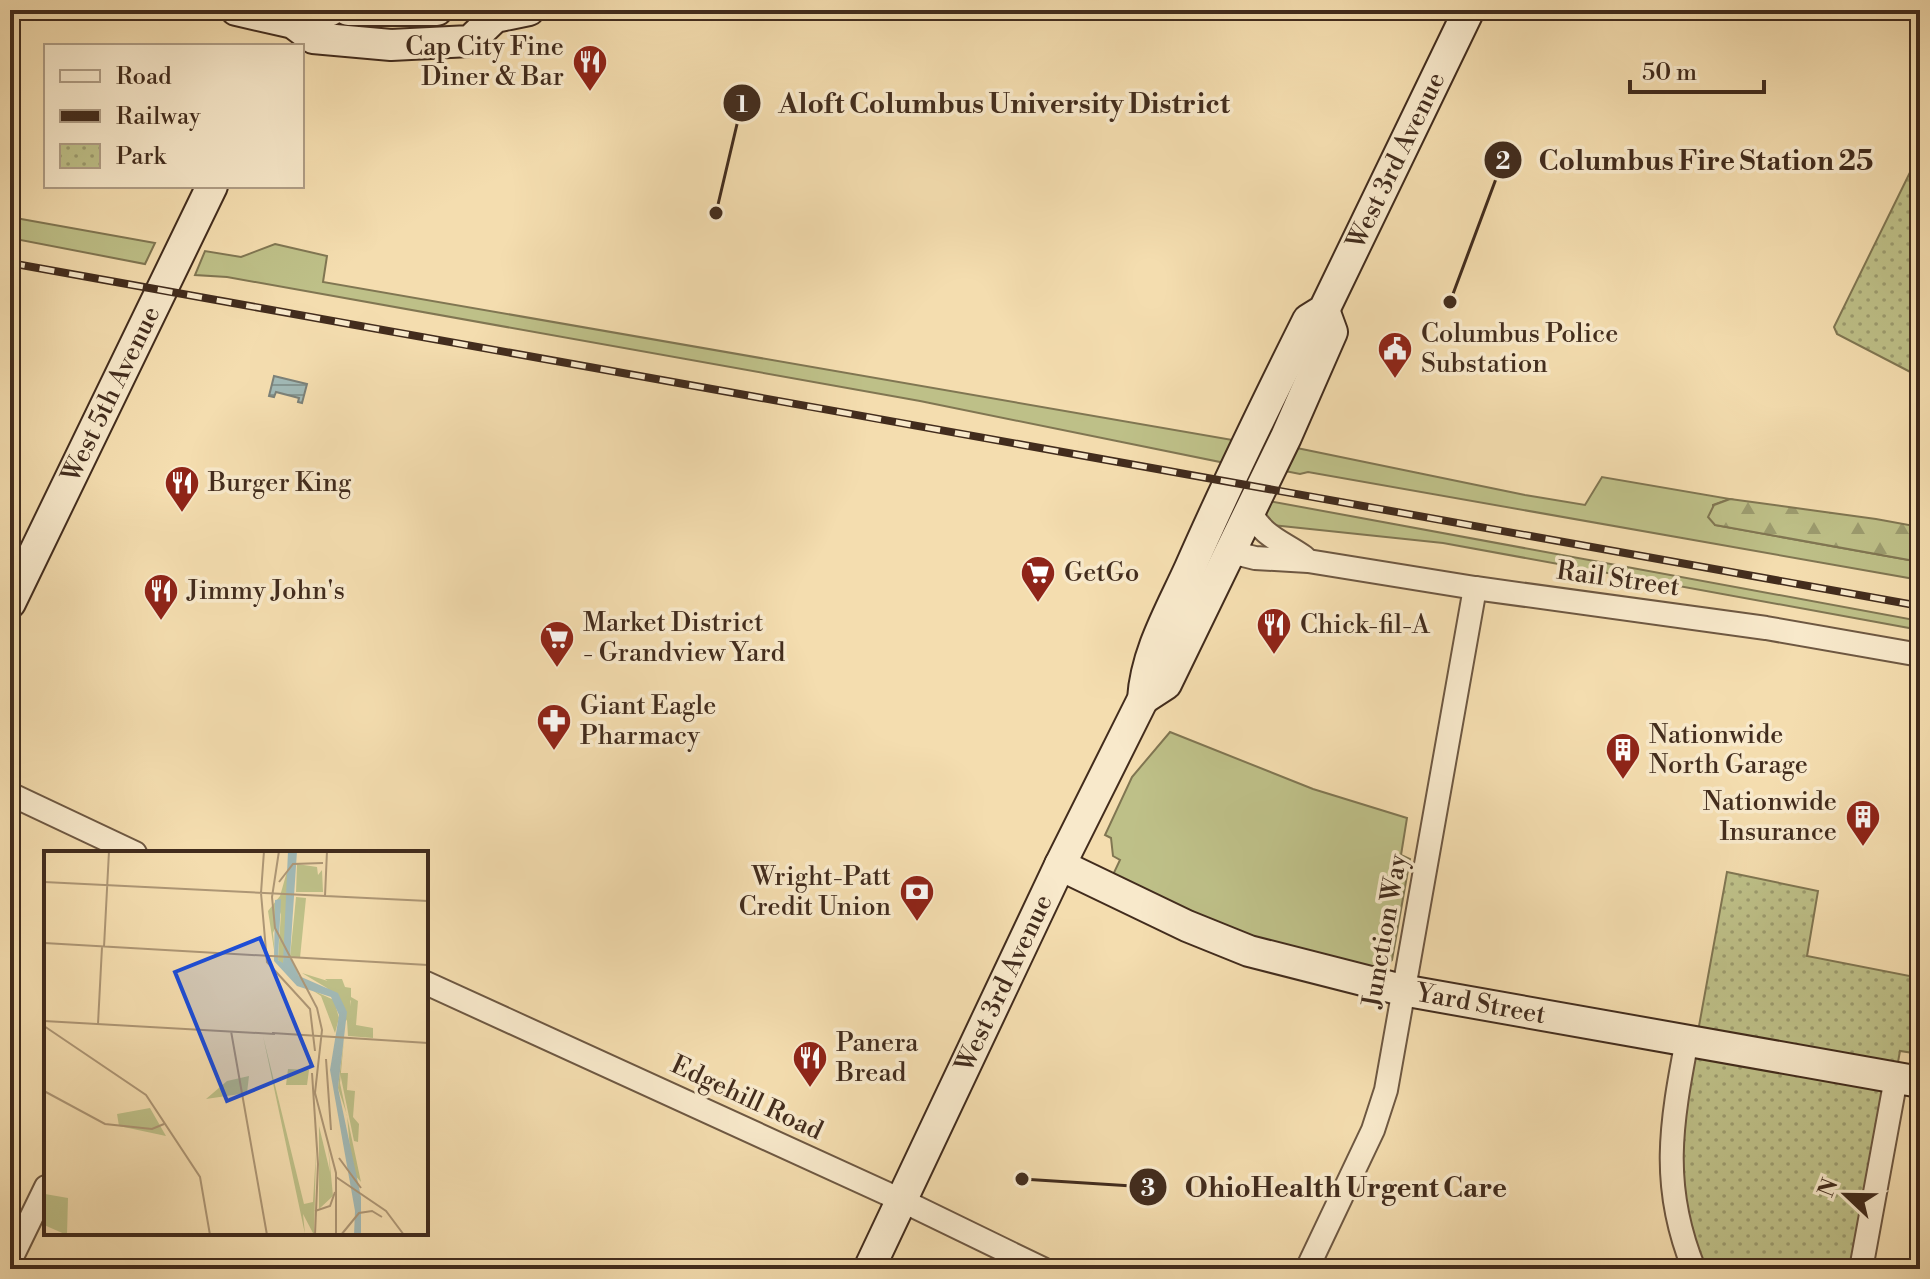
<svg xmlns="http://www.w3.org/2000/svg" width="1930" height="1279" font-family="'Libre Bodoni',serif">
  <defs>
    <pattern id="forest-firs" width="22" height="20" patternUnits="userSpaceOnUse" patternTransform="scale(2)"><rect width="22" height="20" fill="#bec088"/><path d="M5 1l3.5 6h-7zM16 11l3.5 6h-7z" fill="#9c9c6f"/></pattern>
    <pattern id="park-dots" width="8" height="8" patternUnits="userSpaceOnUse" patternTransform="scale(2)"><rect width="8" height="8" fill="#bec088"/><path d="M2 2h.1M6 6h.1" fill="none" stroke="#9c9c6f" stroke-width="1.8" stroke-linecap="round"/></pattern>
    <pattern id="water-rules" width="6" height="5" patternUnits="userSpaceOnUse" patternTransform="scale(2)"><rect width="6" height="5" fill="#a1b9b6"/><path d="M0 2.5h6" fill="none" stroke="#859793"/></pattern>
  </defs>
  <rect width="100%" height="100%" fill="#f4ddaf"/>
  <filter id="stains"><feTurbulence type="fractalNoise" baseFrequency=".0025" numOctaves="4"/><feColorMatrix values="0 0 0 0 .2 0 0 0 0 .09 0 0 0 0 .02 0 0 0 .5 -.17"/></filter>
  <radialGradient id="worn" r=".72"><stop offset=".6" stop-color="#630" stop-opacity="0"/><stop offset="1" stop-color="#630" stop-opacity=".3"/></radialGradient>
  <g fill="#bec088" stroke="#807652" stroke-width="2">
    <polygon points="10,217 155,243 145,264 10,238"/>
    <polygon points="275,244 327,256 323,282 1244,442 1235,465 920,401 227,277 195,275 205,251 241,257"/>
    <polygon points="1292,447 1525,495 1585,505 1602,477 1730,499 1713,505 1715,525 1920,562 1920,580 1308,472 1300,474 1280,470"/>
    <polygon points="1258,499 1920,621 1920,630 1443,543 1272,525 1258,518"/>
    <polygon points="1170,732 1313,789 1407,818 1401,855 1410,859 1392,960 1381,971 1238,934 1111,879 1120,860 1113,856 1111,838 1105,835 1132,777"/>
  </g>
  <polygon fill="url(#forest-firs)" stroke="#807652" stroke-width="2" points="1730,499 1876,519 1920,527 1920,562 1715,525 1708,517 1714,505"/>
  <g fill="url(#park-dots)" stroke="#807652" stroke-width="2">
    <polygon points="1920,152 1920,377 1837,334 1834,327"/>
    <polygon points="1727,872 1818,891 1807,956 1920,978 1920,1054 1900,1051 1861,1269 1694,1269 1671,1180"/>
  </g>
  <polygon fill="url(#water-rules)" stroke="#7b8179" stroke-width="2" points="274,376 307,384 302,403 298,402 299,398 276,392 274,397 269,396"/>
  <g fill="none" stroke-linecap="round" stroke-linejoin="round">
    <defs>
      <g id="street">
        <path d="M1250 510C1261 536 1283 542 1304 557"/>
        <polyline points="1231,552 1255,558 1308,561 1475,588 1766,628 1920,655"/>
        <polyline points="10,794 135,853"/>
        <polyline points="426,983 901,1200 1043,1269"/>
        <path d="M1687 1040C1671 1124 1660 1186 1694 1269"/>
        <polyline points="10,1261 46,1187"/>
        <polyline points="1307,1269 1373,1130 1386,1090 1475,588"/>
        <polyline points="1861,1269 1896,1078"/>
      </g>
      <g id="secondary">
        <polyline points="236,10 293,23 313,38 391,45 470,41 495,17 529,10"/>
        <polyline points="348,10 437,10"/>
        <polyline points="293,23 331,10"/>
        <path id="s1" d="M10 603 212 186"/>
        <polyline points="1143,699 1166,684 1286,437 1332,332 1324,310"/>
        <path id="s2" d="M1060 865 1187 926 1249 951 1402 990 1920 1082"/>
        <path id="s3" d="M869 1269 1060 865 1143 699C1146 652 1171 610 1190 568 1227 484 1267 402 1308 320L1324 310 1469 10"/>
      </g>
    </defs>
    <use href="#street" stroke="#6e5842" stroke-width="26"/>
    <use href="#secondary" stroke="#422c1d" stroke-width="34"/>
    <use href="#street" stroke="#f8e9cb" stroke-width="22"/>
    <use href="#secondary" stroke="#f8e9cb" stroke-width="30"/>
    <defs>
      <polyline id="rail" points="10,263 1920,606"/>
    </defs>
    <use href="#rail" stroke="#422c1d" stroke-width="8"/>
    <use href="#rail" stroke="#f8e9cb" stroke-width="5" stroke-dasharray="15" stroke-linecap="butt"/>
  </g>
  <defs>
    <symbol id="restaurant-pin" viewBox="-11 -11 22 30"><path d="M0 17L-7.5 6A9.5 9.5 0 1 1 7.5 6Z" fill="#8f2418" stroke="#f8e9cb"/><path d="M-5-6h1v4h1v-4h1v4h1v-4h1v5L-1.5 .5V6h-2V.5L-5-1ZM5-6V6H3V1.5H1.5Q1.5-4 5-6Z" fill="#fff"/></symbol>
    <symbol id="civic-pin" viewBox="-11 -11 22 30"><path d="M0 17L-7.5 6A9.5 9.5 0 1 1 7.5 6Z" fill="#8f2418" stroke="#f8e9cb"/><path d="M-.6-6.5H3V-4.5H.6V-3L4-1V1h2V6H-6V1h2V-1L-.6-3ZM-1.2 2.5V6h2.4V2.5Z" fill="#fff"/></symbol>
    <symbol id="supermarket-pin" viewBox="-11 -11 22 30"><path d="M0 17L-7.5 6A9.5 9.5 0 1 1 7.5 6Z" fill="#8f2418" stroke="#f8e9cb"/><path d="M-6-5.5h2.5l.6 2H6L4.5 2H-2.5L-4.4-4H-6ZM-1.5 3.2a1.3 1.3 0 1 0 .1 0ZM3 3.2a1.3 1.3 0 1 0 .1 0Z" fill="#fff"/></symbol>
    <symbol id="pharmacy-pin" viewBox="-11 -11 22 30"><path d="M0 17L-7.5 6A9.5 9.5 0 1 1 7.5 6Z" fill="#8f2418" stroke="#f8e9cb"/><path d="M-2-6h4v4h4v4h-4v4h-4v-4h-4v-4h4Z" fill="#fff"/></symbol>
    <symbol id="building-pin" viewBox="-11 -11 22 30"><path d="M0 17L-7.5 6A9.5 9.5 0 1 1 7.5 6Z" fill="#8f2418" stroke="#f8e9cb"/><path d="M-4-6H4V6H1V3H-1V6H-4ZM-2.5-4.3h1.7v1.8h-1.7ZM.8-4.3h1.7v1.8H.8ZM-2.5-1h1.7V.8h-1.7ZM.8-1h1.7V.8H.8Z" fill="#fff"/></symbol>
    <symbol id="bank-pin" viewBox="-11 -11 22 30"><path d="M0 17L-7.5 6A9.5 9.5 0 1 1 7.5 6Z" fill="#8f2418" stroke="#f8e9cb"/><path d="M-6-4H6V4H-6ZM0-2.3a2.3 2.3 0 1 0 0 4.6a2.3 2.3 0 1 0 0-4.6Z" fill="#fff"/></symbol>
  </defs>
  <g fill-rule="evenodd">
    <use href="#restaurant-pin" x="570" y="42" width="40" height="54"/>
    <use href="#civic-pin" x="1375" y="329" width="40" height="54"/>
    <use href="#restaurant-pin" x="162" y="463" width="40" height="54"/>
    <use href="#supermarket-pin" x="1018" y="553" width="40" height="54"/>
    <use href="#restaurant-pin" x="141" y="571" width="40" height="54"/>
    <use href="#restaurant-pin" x="1254" y="605" width="40" height="54"/>
    <use href="#supermarket-pin" x="537" y="618" width="40" height="54"/>
    <use href="#pharmacy-pin" x="534" y="701" width="40" height="54"/>
    <use href="#building-pin" x="1603" y="730" width="40" height="54"/>
    <use href="#building-pin" x="1843" y="797" width="40" height="54"/>
    <use href="#bank-pin" x="897" y="872" width="40" height="54"/>
    <use href="#restaurant-pin" x="790" y="1038" width="40" height="54"/>
  </g>
  <g text-anchor="middle" dominant-baseline="central" stroke-width="7" stroke-linejoin="round" paint-order="stroke">
    <g font-size="26" fill="#422c1d" stroke="#f8e9cb" text-anchor="start">
      <text x="564" y="47" text-anchor="end">Cap City Fine<tspan x="564" dy="30">Diner &amp; Bar</tspan></text>
      <text x="1421" y="334">Columbus Police<tspan x="1421" dy="30">Substation</tspan></text>
      <text x="208" y="483">Burger King</text>
      <text x="1064" y="573">GetGo</text>
      <text x="187" y="591">Jimmy John's</text>
      <text x="583" y="623">Market District<tspan x="583" dy="30">- Grandview Yard</tspan></text>
      <text x="1300" y="625">Chick-fil-A</text>
      <text x="580" y="706">Giant Eagle<tspan x="580" dy="30">Pharmacy</tspan></text>
      <text x="1649" y="735">Nationwide<tspan x="1649" dy="30">North Garage</tspan></text>
      <text x="1837" y="802" text-anchor="end">Nationwide<tspan x="1837" dy="30">Insurance</tspan></text>
      <text x="891" y="877" text-anchor="end">Wright-Patt<tspan x="891" dy="30">Credit Union</tspan></text>
      <text x="836" y="1043">Panera<tspan x="836" dy="30">Bread</tspan></text>
    </g>
    <g font-size="26" fill="#422c1d" stroke="#f8e9cb">
      <text stroke="none"><textPath href="#s3" startOffset="1232">West 3rd Avenue</textPath></text>
      <text stroke="none"><textPath href="#s1" startOffset="232">West 5th Avenue</textPath></text>
      <text transform="translate(1618 579) rotate(8)">Rail Street</text>
      <text transform="translate(1385 931) rotate(-80)">Junction Way</text>
      <text stroke="none"><textPath href="#s3" startOffset="316">West 3rd Avenue</textPath></text>
      <text stroke="none"><textPath href="#s2" startOffset="446">Yard Street</textPath></text>
      <text transform="translate(747 1098) rotate(25)">Edgehill Road</text>
    </g>
  </g>
  <g transform="translate(44 851)">
    <rect width="384" height="384" fill="#f4ddaf"/>
    <path d="M253 13 273 16 274 24 278 19 279 41H252ZM244 17 245 52 239 113 234 109 237 61 229 82 231 105 224 60 236 45ZM219 185 260 353 269 351 272 301 270 384 259 363 261 383ZM275 275 286 321 284 293 289 345 275 358Z" fill="#bec088"/>
    <path d="M258 122 287 131 306 147 309 173 304 185 303 170 283 137ZM268 139 290 149 295 167 291 182 277 145ZM300 188 296 232 317 331 308 321 303 264 294 237Z" fill="#bec088"/>
    <path d="M252 46 262 47 256 107 246 106ZM281 128H298L301 136 307 137V146L314 150 312 174 329 177V187L304 185 307 150ZM244 218 265 219 263 234H242ZM296 222H304L303 239 311 240 309 266 315 273 314 291 310 290ZM205 225 203 242 162 248 183 230ZM106 257 122 285 75 275 73 263ZM1 343 24 347 23 384 0 374Z" fill="#bec088"/>
    <path d="M244 0H253L246 106 255 125 294 142 303 161 294 237 317 346V384H310L311 360 286 219 295 164 287 146 253 135 230 110 231 49 237 48 234 109 239 112Z" fill="#a1b9b6"/>
    <path fill="none" stroke="#ad9675" stroke-width="2" d="M220 0 217 42 223 111 266 158 271 200M235 0 228 46 231 77 273 157 278 179 271 242 292 322V384M0 31 384 50M235 31 249 13 279 12M281 45 283 0M0 92 384 114M60 96 65 0M0 170 231 183M54 173 58 96M0 175 102 244 156 326 166 384M187 180 223 384M228 182 384 192M282 208 287 279M268 222 274 313 271 384M0 240 61 273 108 278 120 273M295 307 317 337M292 326 342 360 360 384M271 360 286 355 291 341M297 384 315 362 328 360 338 366"/>
    <path fill="#1d4ed8" fill-opacity="0.15" stroke="#1d4ed8" stroke-width="4" d="M216 87 268 215 183 250 131 121Z"/>
    <rect width="384" height="384" fill="none" stroke="#422c1d" stroke-width="4"/>
  </g>
  <path fill="none" stroke="#422c1d" stroke-width="3" d="M716 213L742 103M1450 302L1503 160M1022 1179L1148 1187"/>
  <g fill="#422c1d" stroke="#f8e9cb" stroke-width="3">
    <circle cx="716" cy="213" r="8"/>
    <circle cx="1450" cy="302" r="8"/>
    <circle cx="1022" cy="1179" r="8"/>
    <circle cx="742" cy="103" r="20"/>
    <circle cx="1503" cy="160" r="20"/>
    <circle cx="1148" cy="1187" r="20"/>
  </g>
  <g font-size="24" text-anchor="middle" font-weight="bold" fill="#fff">
    <text x="742" y="112">1</text>
    <text x="1503" y="169">2</text>
    <text x="1148" y="1196">3</text>
  </g>
  <g font-size="28" text-anchor="middle" font-weight="bold" fill="#422c1d" stroke="#f8e9cb" stroke-width="7" stroke-linejoin="round" paint-order="stroke">
    <text x="1004" y="113">Aloft Columbus University District</text>
    <text x="1706" y="170">Columbus Fire Station 25</text>
    <text x="1346" y="1197">OhioHealth Urgent Care</text>
  </g>
  <rect width="1930" height="1279" fill="none" stroke="#f4ddaf" stroke-width="40"/>
  <rect x="12" y="12" width="1906" height="1255" fill="none" stroke="#422c1d" stroke-width="4"/>
  <rect x="20" y="20" width="1890" height="1239" fill="none" stroke="#422c1d" stroke-width="2"/>
  <rect x="44" y="44" width="260" height="144" fill="#f8e9cb" stroke="#af9d85" stroke-width="2"/>
  <rect x="60" y="70" width="40" height="12" fill="#f8e9cb" stroke="#af9d85" stroke-width="2"/>
  <text x="116" y="84" font-size="24" fill="#422c1d">Road</text>
  <rect x="60" y="110" width="40" height="12" fill="#422c1d" stroke="#af9d85" stroke-width="2"/>
  <text x="116" y="124" font-size="24" fill="#422c1d">Railway</text>
  <rect x="60" y="144" width="40" height="24" fill="url(#park-dots)" stroke="#af9d85" stroke-width="2"/>
  <text x="116" y="164" font-size="24" fill="#422c1d">Park</text>
  <g transform="translate(1846 1195) rotate(292)" stroke="#f8e9cb" stroke-width="6" paint-order="stroke">
  <path d="M0-6L14 30L0 20L-14 30Z" fill="#422c1d"/>
  <text y="-12" font-size="22" font-weight="bold" text-anchor="middle" fill="#422c1d">N</text>
  </g>
  <path d="M1630 80v12h134v-12" fill="none" stroke="#422c1d" stroke-width="4"/>
  <text x="1642" y="80" font-size="24" fill="#422c1d" stroke="#f8e9cb" stroke-width="6" paint-order="stroke">50 m</text>
  <rect width="100%" height="100%" filter="url(#stains)"/>
  <rect width="100%" height="100%" fill="url(#worn)"/>
</svg>
